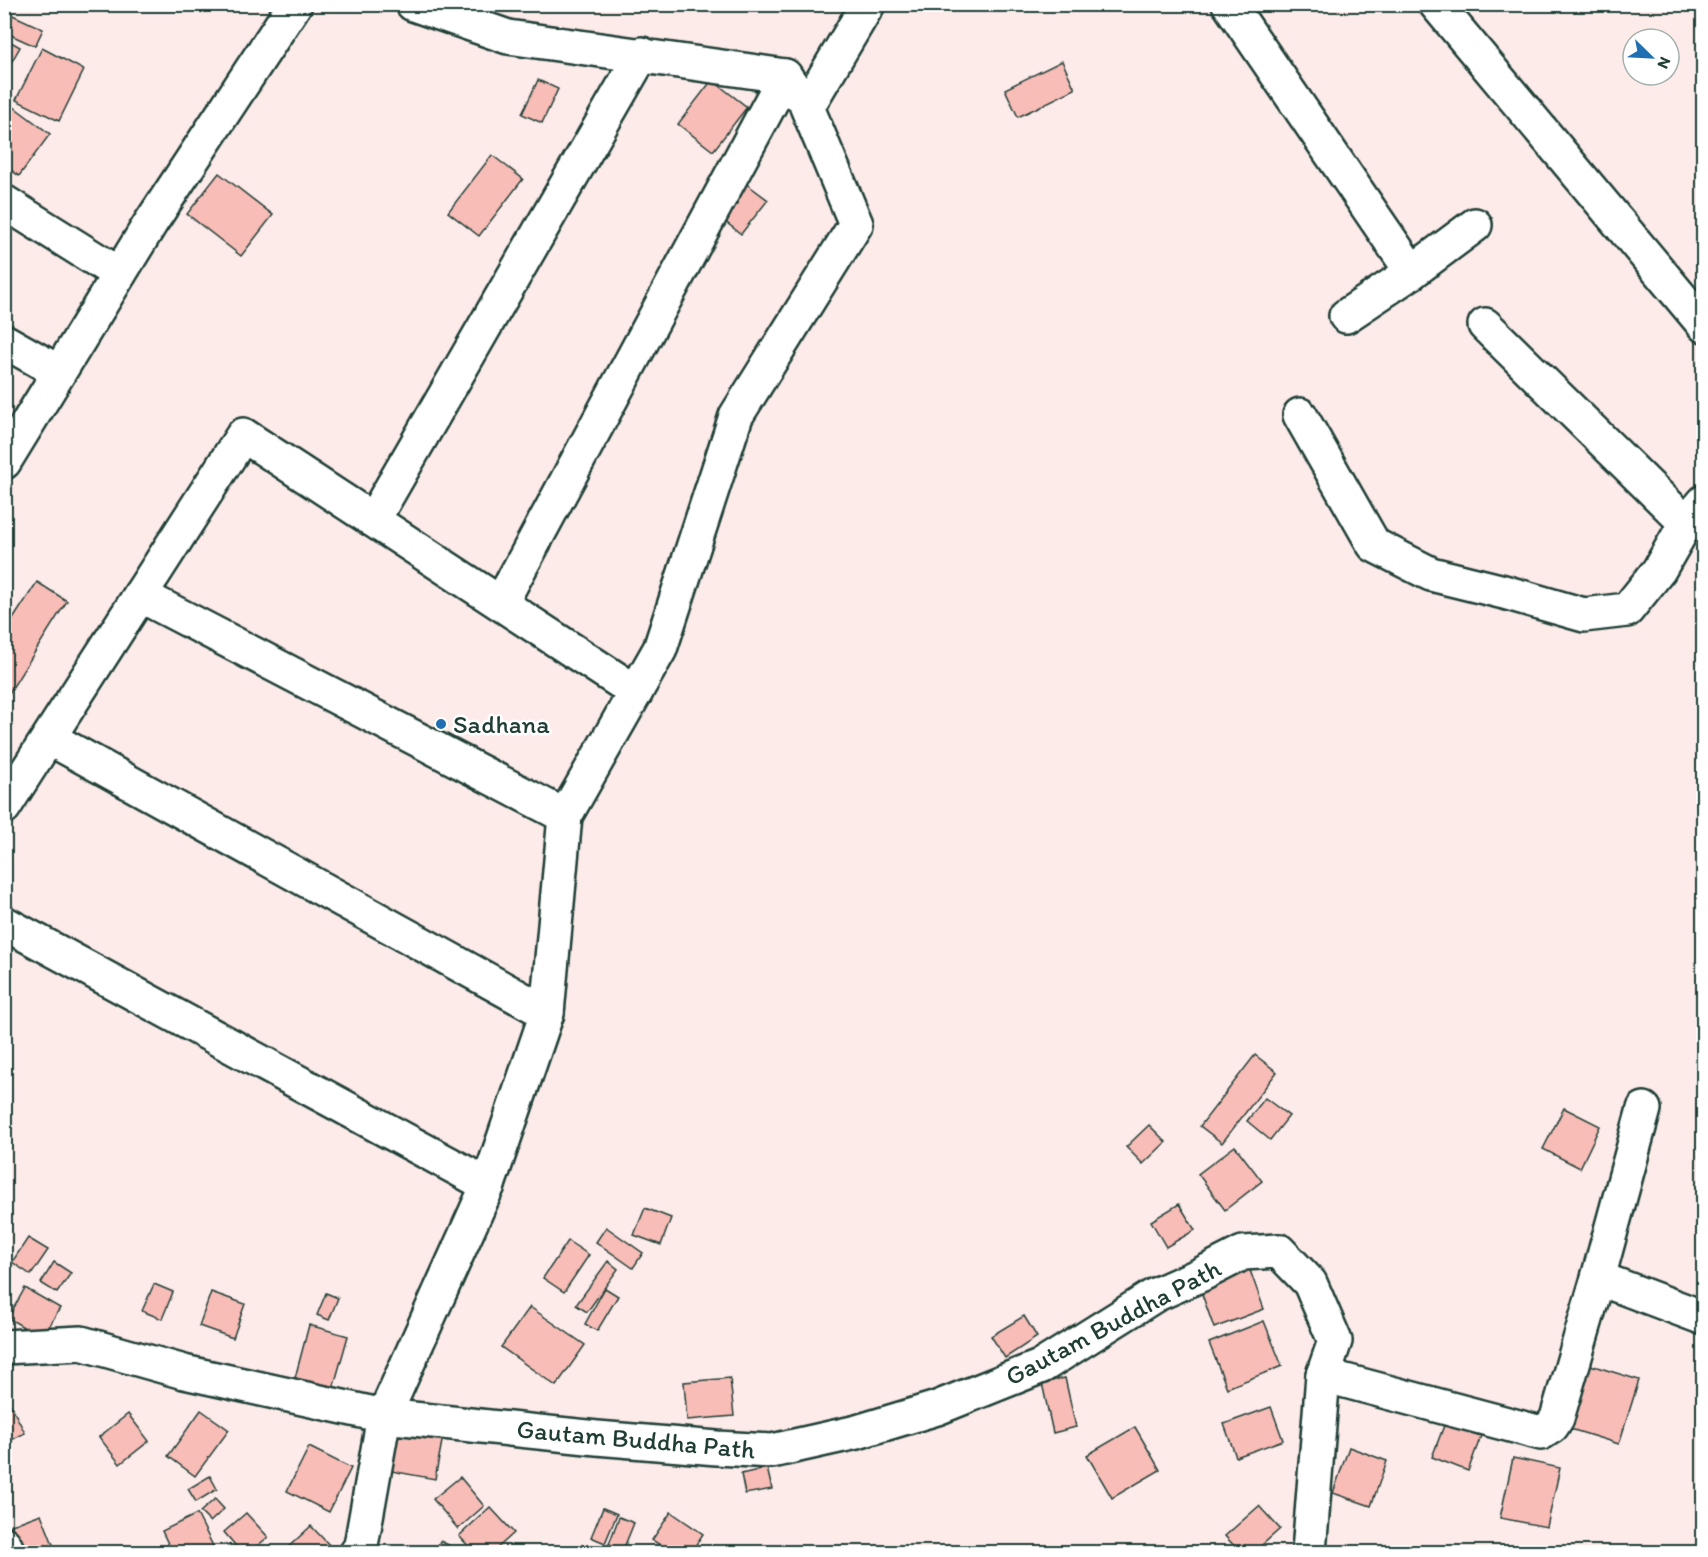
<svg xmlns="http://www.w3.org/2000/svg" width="1708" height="1557" font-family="Itim,sans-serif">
  <rect width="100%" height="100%" fill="#fdebea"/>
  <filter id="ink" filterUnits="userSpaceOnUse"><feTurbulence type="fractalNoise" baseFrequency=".0167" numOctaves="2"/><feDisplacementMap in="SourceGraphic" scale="12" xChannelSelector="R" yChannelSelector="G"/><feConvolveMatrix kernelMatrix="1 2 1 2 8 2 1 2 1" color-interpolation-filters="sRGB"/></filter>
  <g filter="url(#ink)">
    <g fill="#f9bdb8" stroke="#1f3d34" stroke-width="1.5">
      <polygon points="4,11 43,29 35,46 4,32"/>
      <polygon points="4,38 20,47 4,75"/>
      <polygon points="42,48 84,70 59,121 16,100"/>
      <polygon points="1062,61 1075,89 1018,117 1005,89"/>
      <polygon points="538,80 558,89 542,123 522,114"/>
      <polygon points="712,80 747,107 713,151 678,124"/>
      <polygon points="14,107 50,134 19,176 4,165 4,119"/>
      <polygon points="492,155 523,179 479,236 448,212"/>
      <polygon points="219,173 273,215 241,256 187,214"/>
      <polygon points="740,179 768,200 741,234 714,213"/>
      <polygon points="37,582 67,601 4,701 4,633"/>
      <polygon points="1255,1055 1277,1072 1222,1143 1200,1126"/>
      <polygon points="1265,1098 1289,1116 1270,1140 1247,1121"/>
      <polygon points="1564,1108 1600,1126 1580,1168 1543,1149"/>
      <polygon points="1149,1125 1166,1142 1143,1164 1126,1147"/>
      <polygon points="1235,1146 1262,1181 1225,1210 1198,1174"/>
      <polygon points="1179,1204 1195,1230 1166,1247 1151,1221"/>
      <polygon points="645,1208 671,1218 661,1245 634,1235"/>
      <polygon points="606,1227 643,1253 633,1268 596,1242"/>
      <polygon points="28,1238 48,1250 31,1275 12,1262"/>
      <polygon points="568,1241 589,1255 564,1292 543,1278"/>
      <polygon points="608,1261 618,1269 587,1312 576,1305"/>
      <polygon points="54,1262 71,1273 57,1293 41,1283"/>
      <polygon points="1247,1262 1264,1309 1214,1328 1197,1280"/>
      <polygon points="154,1284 173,1292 162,1319 142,1311"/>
      <polygon points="25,1288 60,1308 42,1338 8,1318"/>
      <polygon points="605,1288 618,1296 597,1331 585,1324"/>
      <polygon points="211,1292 245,1304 233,1338 199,1326"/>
      <polygon points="326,1293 338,1298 329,1320 317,1315"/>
      <polygon points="530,1307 585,1345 556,1386 501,1347"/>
      <polygon points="1024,1316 1037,1337 1005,1358 991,1336"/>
      <polygon points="1264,1321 1282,1366 1227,1388 1209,1343"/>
      <polygon points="309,1325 348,1336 333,1389 295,1378"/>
      <polygon points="1584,1363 1639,1380 1619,1444 1564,1427"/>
      <polygon points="730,1378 734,1416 687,1420 684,1382"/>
      <polygon points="1065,1378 1076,1427 1053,1433 1042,1383"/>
      <polygon points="7,1398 25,1433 4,1444 4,1400"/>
      <polygon points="1271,1407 1283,1440 1236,1457 1224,1424"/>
      <polygon points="201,1410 229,1430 195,1476 168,1456"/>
      <polygon points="128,1414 149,1441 120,1464 99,1437"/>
      <polygon points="1445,1423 1481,1436 1468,1471 1432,1457"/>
      <polygon points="1135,1427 1160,1470 1112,1498 1087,1455"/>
      <polygon points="398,1428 443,1436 435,1479 391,1471"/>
      <polygon points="309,1447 351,1468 329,1512 287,1491"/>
      <polygon points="1349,1447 1387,1461 1371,1506 1333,1493"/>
      <polygon points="1513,1458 1560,1468 1547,1527 1500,1518"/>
      <polygon points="767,1468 772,1489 745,1494 741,1474"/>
      <polygon points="210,1476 217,1489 196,1502 188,1489"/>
      <polygon points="460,1477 484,1506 458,1529 433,1499"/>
      <polygon points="215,1499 224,1509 210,1522 200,1512"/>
      <polygon points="1259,1506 1280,1529 1254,1552 1240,1552 1225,1536"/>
      <polygon points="490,1507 514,1533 493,1552 474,1552 459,1536"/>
      <polygon points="603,1508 617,1514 605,1543 591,1537"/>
      <polygon points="671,1512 703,1534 691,1552 671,1552 652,1540"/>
      <polygon points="246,1513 268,1537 250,1552 241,1552 224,1532"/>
      <polygon points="41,1514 56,1552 20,1552 9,1526"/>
      <polygon points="197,1514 216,1552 172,1552 162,1531"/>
      <polygon points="619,1517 634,1523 623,1550 609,1544"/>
      <polygon points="311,1526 333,1549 330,1552 283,1552"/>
      <polygon points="440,1541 459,1550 457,1552 435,1552"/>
    </g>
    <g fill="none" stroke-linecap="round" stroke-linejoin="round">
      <defs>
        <g id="street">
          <polyline points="413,4 508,37 785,76 797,93"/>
          <polyline points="1229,4 1412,272 1346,316"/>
          <polyline points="1436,4 1704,325"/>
          <polyline points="4,202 119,274"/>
          <polyline points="1412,272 1475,225"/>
          <polyline points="1485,325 1686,523 1704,502"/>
          <polyline points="4,341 59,372"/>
          <polyline points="1300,415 1374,545 1431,574 1504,592 1584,615 1627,610 1659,570 1686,523"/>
          <polyline points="4,462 150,224 295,4"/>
          <polyline points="373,520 642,54"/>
          <polyline points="140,595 565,816"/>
          <polyline points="501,603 785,76"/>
          <polyline points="49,738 547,1013"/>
          <polyline points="4,807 243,435 636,692"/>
          <polyline points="4,923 488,1185"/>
          <polyline points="1598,1278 1704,1318"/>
          <polyline points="4,1347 81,1343 184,1372 384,1416 488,1185 547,1013 565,816 660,649 736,416 856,224 807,107 868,4"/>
          <polyline points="1323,1375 1541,1433 1552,1426 1557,1418 1598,1278 1644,1109"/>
          <polyline points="4,1544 8,1552"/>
          <polyline points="357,1552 360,1551 384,1416 597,1438 717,1448 772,1451 857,1432 937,1408 1042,1366 1155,1295 1200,1275 1243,1253 1279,1251 1310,1283 1335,1341 1323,1375 1309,1552"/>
        </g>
      </defs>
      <use href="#street" stroke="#1f3d34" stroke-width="38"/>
      <use href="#street" stroke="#fff" stroke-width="33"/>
    </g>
  </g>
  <circle fill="#1f6fb2" stroke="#fff" stroke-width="2" cx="441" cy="724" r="6"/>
  <g text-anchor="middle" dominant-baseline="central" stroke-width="5" stroke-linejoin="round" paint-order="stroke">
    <g font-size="26" fill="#1f3d34" stroke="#fff" text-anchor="start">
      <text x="453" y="724">Sadhana</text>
    </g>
    <g font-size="26" fill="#1f3d34" stroke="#fff">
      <text transform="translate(1113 1322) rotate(-28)">Gautam Buddha Path</text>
      <text transform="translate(636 1439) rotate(5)">Gautam Buddha Path</text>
    </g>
  </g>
  <rect width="1708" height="1557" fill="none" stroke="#fff" stroke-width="24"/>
  <rect x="12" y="12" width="1684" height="1533" fill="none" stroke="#1f3d34" stroke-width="2" filter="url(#ink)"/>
  <g transform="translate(1651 57) rotate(114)"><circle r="28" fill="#ffffff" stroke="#a5b1ae" stroke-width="1.5"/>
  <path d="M0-4.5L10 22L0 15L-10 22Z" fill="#1f6fb2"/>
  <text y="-9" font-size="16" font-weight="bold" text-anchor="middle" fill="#1f3d34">N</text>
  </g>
</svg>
